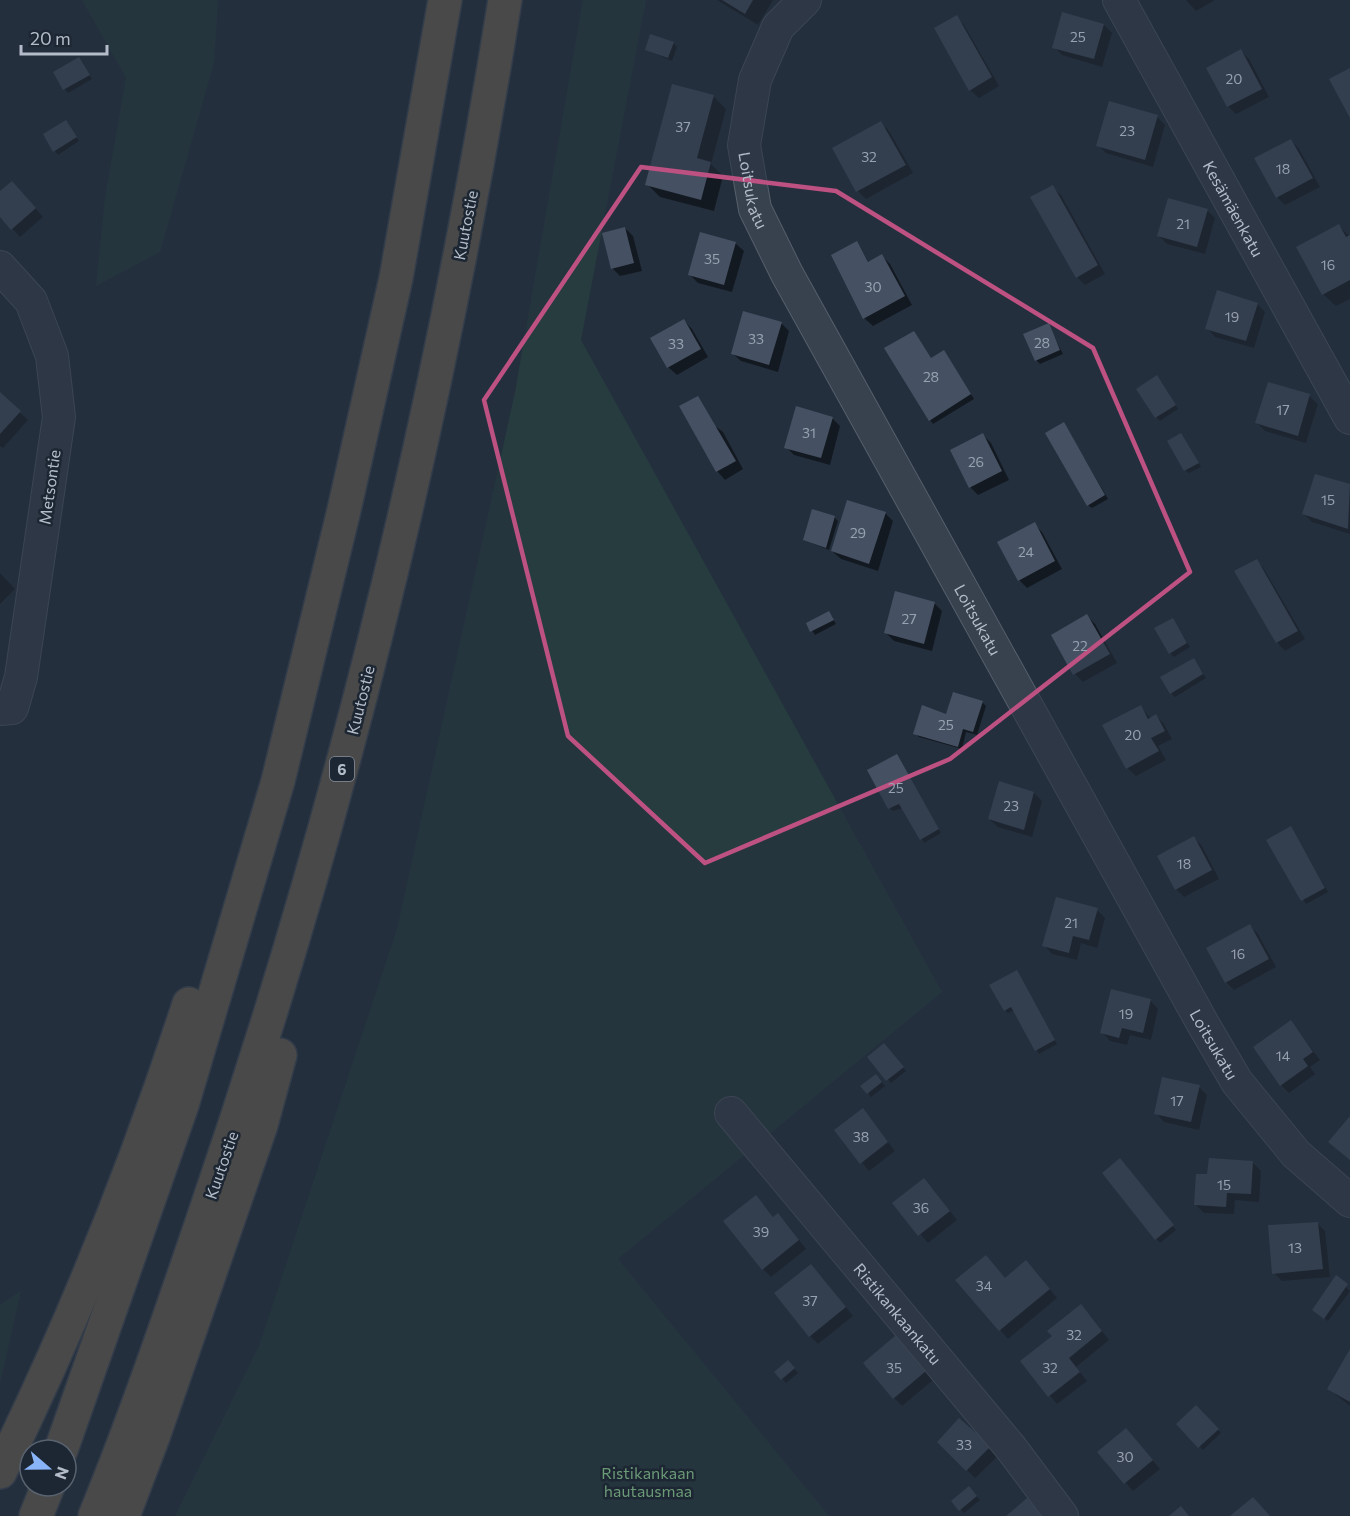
<svg xmlns="http://www.w3.org/2000/svg" width="1350" height="1516" font-family="Commissioner,sans-serif">
  <rect width="100%" height="100%" fill="#242f3e"/>
  <g fill="#263c3f">
    <polygon points="82,0 218,0 214,63 160,252 96,286 105,198 126,78"/>
    <polygon points="583,0 646,0 581,340 942,992 618,1259 829,1516 175,1516 259,1346 397,929 515,392"/>
    <polygon points="21,1291 0,1384 0,1305"/>
  </g>
  <g fill="#0007">
    <polygon points="717,0 773,0 758,25"/>
    <polygon points="1186,0 1215,0 1196,11"/>
    <polygon points="956,17 964,25 999,86 979,98 970,90"/>
    <polygon points="1104,25 1112,33 1102,67 1062,55 1054,47"/>
    <polygon points="673,43 677,47 672,61 647,50"/>
    <polygon points="1241,51 1249,59 1269,97 1236,114 1228,106"/>
    <polygon points="79,59 92,79 68,93 65,89"/>
    <polygon points="713,96 726,109 711,164 723,176 714,211 660,197 647,184"/>
    <polygon points="1157,117 1165,125 1153,167 1106,153 1098,145"/>
    <polygon points="66,122 79,141 58,155 55,151"/>
    <polygon points="881,123 889,131 913,173 866,199 858,191"/>
    <polygon points="1291,140 1299,149 1320,187 1285,205 1277,197"/>
    <polygon points="1052,187 1061,195 1105,274 1085,285 1077,277"/>
    <polygon points="20,191 43,217 20,237 0,215 0,193"/>
    <polygon points="1207,210 1215,218 1205,254 1167,244 1159,236"/>
    <polygon points="1339,226 1350,237 1350,299 1336,306 1323,294"/>
    <polygon points="625,228 633,236 642,271 620,276 612,268"/>
    <polygon points="735,243 744,251 732,292 698,283 690,275"/>
    <polygon points="860,247 869,263 882,256 890,264 912,305 873,326 864,318"/>
    <polygon points="1257,304 1265,312 1254,348 1215,337 1207,328"/>
    <polygon points="684,321 692,329 708,357 677,375 668,367"/>
    <polygon points="781,323 789,331 778,372 741,361 732,353"/>
    <polygon points="1048,325 1063,354 1040,364 1036,360"/>
    <polygon points="944,352 974,399 933,424 930,420"/>
    <polygon points="1161,381 1178,409 1160,421 1156,417"/>
    <polygon points="1269,384 1309,396 1318,404 1306,443 1265,431 1257,423"/>
    <polygon points="0,394 28,420 3,448 0,446"/>
    <polygon points="698,398 714,425 723,432 743,469 725,480 717,471"/>
    <polygon points="832,418 840,426 830,465 794,455 786,447"/>
    <polygon points="1064,424 1108,499 1092,508 1088,505"/>
    <polygon points="983,435 991,443 1009,480 978,495 970,487"/>
    <polygon points="1181,435 1201,467 1189,473 1185,470"/>
    <polygon points="1316,476 1350,486 1350,534 1312,522 1304,514"/>
    <polygon points="885,513 893,521 878,571 841,559 832,551"/>
    <polygon points="834,517 838,521 829,550 804,540"/>
    <polygon points="1034,524 1042,532 1062,569 1027,588 1019,580"/>
    <polygon points="1256,560 1264,569 1305,639 1285,651 1277,642 1237,572"/>
    <polygon points="0,573 15,589 0,604"/>
    <polygon points="934,603 942,611 932,651 894,641 886,633"/>
    <polygon points="829,613 836,624 815,635 808,624"/>
    <polygon points="1087,616 1095,624 1117,663 1083,682 1075,674 1053,636"/>
    <polygon points="1176,624 1190,647 1174,657 1170,653"/>
    <polygon points="1194,660 1206,678 1175,697 1171,693"/>
    <polygon points="982,702 986,706 977,735 966,732 962,749 919,737 915,733"/>
    <polygon points="1140,706 1151,719 1156,716 1164,724 1172,739 1158,746 1166,760 1136,776 1127,768"/>
    <polygon points="897,756 941,833 924,843 903,808 893,811 890,808"/>
    <polygon points="1034,793 1042,801 1032,837 998,827 989,819"/>
    <polygon points="1291,828 1328,892 1306,904 1268,840"/>
    <polygon points="1194,838 1202,846 1219,879 1184,897 1176,889"/>
    <polygon points="1097,910 1105,918 1097,948 1081,943 1077,960 1052,954 1044,945"/>
    <polygon points="1250,926 1258,934 1276,967 1234,990 1226,982"/>
    <polygon points="1017,972 1057,1044 1039,1054 1015,1010 1008,1013 1005,1010"/>
    <polygon points="1150,1000 1158,1009 1151,1040 1130,1035 1127,1045 1110,1041 1102,1032"/>
    <polygon points="1291,1022 1320,1060 1310,1067 1315,1074 1289,1093 1281,1085"/>
    <polygon points="888,1049 906,1071 891,1083 869,1057"/>
    <polygon points="880,1080 885,1086 871,1097 868,1093"/>
    <polygon points="1199,1087 1207,1095 1199,1130 1164,1122 1156,1113"/>
    <polygon points="862,1110 895,1151 869,1171 836,1130"/>
    <polygon points="1253,1163 1261,1171 1259,1202 1235,1200 1234,1214 1204,1213 1195,1204 1209,1176"/>
    <polygon points="1124,1164 1176,1230 1160,1243 1104,1174"/>
    <polygon points="932,1188 957,1220 928,1243 894,1203"/>
    <polygon points="764,1205 774,1218 778,1215 786,1223 806,1249 771,1277 763,1269"/>
    <polygon points="1317,1223 1325,1231 1330,1277 1282,1281 1274,1273"/>
    <polygon points="1034,1270 1057,1298 1008,1339 957,1280 1006,1280"/>
    <polygon points="819,1274 853,1316 818,1344 810,1336"/>
    <polygon points="1336,1278 1350,1291 1328,1321 1318,1314"/>
    <polygon points="1089,1314 1109,1340 1076,1367 1087,1381 1057,1404 1022,1362"/>
    <polygon points="904,1345 933,1380 902,1406 894,1398"/>
    <polygon points="1350,1352 1350,1406 1329,1389"/>
    <polygon points="792,1366 798,1373 786,1383 776,1372"/>
    <polygon points="1196,1407 1221,1433 1203,1450 1178,1424"/>
    <polygon points="959,1421 998,1456 975,1478 939,1442"/>
    <polygon points="1134,1438 1160,1469 1133,1491 1099,1452"/>
    <polygon points="969,1488 980,1500 964,1513 953,1501"/>
  </g>
  <g fill="#455162">
    <polygon points="722,0 753,0 745,14"/>
    <polygon points="1062,12 1104,24 1094,59 1052,48"/>
    <polygon points="957,15 992,77 969,91 934,28"/>
    <polygon points="650,34 674,42 668,58 645,50"/>
    <polygon points="1241,49 1262,89 1227,107 1206,68"/>
    <polygon points="79,57 90,75 63,90 53,72"/>
    <polygon points="1350,68 1350,118 1329,79"/>
    <polygon points="672,84 714,95 697,158 711,162 701,200 645,185"/>
    <polygon points="1109,101 1158,115 1145,160 1096,146"/>
    <polygon points="66,120 77,137 53,152 43,134"/>
    <polygon points="881,121 906,165 856,192 832,148"/>
    <polygon points="1291,139 1313,178 1276,198 1254,158"/>
    <polygon points="12,181 36,208 11,230 0,217 0,191"/>
    <polygon points="1053,185 1098,265 1076,278 1030,197"/>
    <polygon points="1168,198 1208,209 1197,247 1157,236"/>
    <polygon points="1339,224 1346,237 1350,235 1350,280 1322,295 1296,247"/>
    <polygon points="625,227 634,263 611,269 602,233"/>
    <polygon points="700,232 736,242 724,285 688,275"/>
    <polygon points="857,241 868,262 882,254 905,296 863,319 831,255"/>
    <polygon points="1217,290 1258,303 1246,341 1205,329"/>
    <polygon points="743,311 782,322 769,365 731,354"/>
    <polygon points="684,319 701,349 667,368 650,338"/>
    <polygon points="1049,323 1060,350 1035,361 1023,334"/>
    <polygon points="914,331 931,358 944,350 971,394 929,421 884,348"/>
    <polygon points="1157,375 1176,405 1155,418 1136,389"/>
    <polygon points="1268,382 1310,394 1298,436 1255,423"/>
    <polygon points="0,392 21,411 0,434"/>
    <polygon points="698,396 736,461 716,472 679,406"/>
    <polygon points="796,406 833,417 821,458 784,448"/>
    <polygon points="1064,422 1105,495 1087,506 1045,433"/>
    <polygon points="983,433 1002,471 969,488 950,450"/>
    <polygon points="1181,433 1199,463 1184,471 1167,441"/>
    <polygon points="1315,474 1350,484 1348,529 1302,514"/>
    <polygon points="847,500 886,512 869,564 831,551"/>
    <polygon points="812,509 835,516 826,548 803,540"/>
    <polygon points="1035,522 1055,561 1018,581 997,542"/>
    <polygon points="1257,559 1298,631 1276,643 1234,571"/>
    <polygon points="895,591 935,602 924,644 884,633"/>
    <polygon points="829,611 834,620 810,632 806,623"/>
    <polygon points="1087,614 1110,654 1073,675 1051,635"/>
    <polygon points="1173,618 1187,643 1169,654 1154,628"/>
    <polygon points="1194,658 1203,674 1170,694 1160,677"/>
    <polygon points="953,692 983,701 973,732 963,729 958,747 913,734 922,705 946,714"/>
    <polygon points="1141,705 1148,719 1156,714 1165,731 1151,738 1159,751 1126,769 1102,725"/>
    <polygon points="897,754 939,829 920,840 899,804 888,809 867,770"/>
    <polygon points="999,781 1034,792 1024,830 988,819"/>
    <polygon points="1291,826 1325,888 1301,901 1266,840"/>
    <polygon points="1194,836 1212,870 1175,890 1157,856"/>
    <polygon points="1056,897 1098,908 1089,940 1073,936 1069,953 1042,946"/>
    <polygon points="1250,924 1269,959 1225,983 1206,948"/>
    <polygon points="1017,970 1055,1040 1035,1051 1011,1007 1004,1011 989,985"/>
    <polygon points="1111,989 1151,999 1143,1033 1122,1028 1119,1038 1100,1033"/>
    <polygon points="1291,1020 1313,1052 1303,1059 1308,1066 1280,1086 1253,1047"/>
    <polygon points="884,1043 904,1067 886,1081 867,1057"/>
    <polygon points="876,1074 882,1082 867,1094 860,1086"/>
    <polygon points="1162,1077 1200,1085 1191,1122 1154,1114"/>
    <polygon points="863,1108 888,1142 860,1164 834,1130"/>
    <polygon points="1350,1116 1350,1160 1328,1142"/>
    <polygon points="1120,1158 1174,1225 1155,1240 1102,1173"/>
    <polygon points="1209,1158 1253,1161 1251,1194 1227,1193 1226,1207 1194,1205 1196,1174 1207,1174"/>
    <polygon points="924,1178 950,1211 918,1236 892,1203"/>
    <polygon points="756,1195 773,1217 778,1213 799,1240 762,1270 723,1221"/>
    <polygon points="1318,1222 1323,1269 1272,1274 1268,1225"/>
    <polygon points="986,1255 1005,1278 1026,1260 1050,1289 999,1331 955,1280"/>
    <polygon points="811,1264 846,1307 809,1337 774,1293"/>
    <polygon points="1336,1275 1348,1284 1324,1319 1312,1310"/>
    <polygon points="1081,1304 1102,1331 1069,1358 1080,1372 1048,1397 1020,1361 1052,1336 1047,1331"/>
    <polygon points="896,1335 926,1371 893,1399 863,1363"/>
    <polygon points="1350,1349 1350,1402 1327,1389"/>
    <polygon points="788,1360 795,1368 781,1380 774,1372"/>
    <polygon points="1196,1405 1219,1429 1198,1448 1176,1424"/>
    <polygon points="959,1418 991,1446 966,1471 937,1442"/>
    <polygon points="1126,1428 1153,1460 1124,1484 1097,1452"/>
    <polygon points="969,1486 977,1496 959,1511 951,1501"/>
    <polygon points="1253,1497 1270,1516 1230,1516"/>
    <polygon points="1027,1498 1043,1516 1006,1516"/>
    <polygon points="1181,1506 1189,1516 1169,1516"/>
  </g>
  <g fill="none" stroke-linecap="round" stroke-linejoin="round">
    <defs>
      <g id="street">
        <path id="s1" d="M805 0 778 27 755 80 744 145 755 209 787 274 1203 1024 1237 1082 1296 1154 1350 1201"/>
        <path id="s2" d="M1119 0 1350 418"/>
        <polyline points="0,267 31,301 52,356 59,417 21,677 12,708 0,709"/>
        <path id="s3" d="M731 1113 1011 1448 1062 1516"/>
      </g>
      <g id="highway">
        <polyline points="61,1450 182,1105 278,781 344,510 396,278 445,0"/>
        <path d="M0 1472C74 1321 137 1164 189 1004"/>
        <polyline points="36,1516 48,1486"/>
        <path d="M95 1516C135 1418 169 1319 203 1219 340 822 439 414 505 0"/>
        <polyline points="123,1516 153,1437 261,1125 280,1055"/>
      </g>
    </defs>
    <use href="#street" stroke="#565f6c" stroke-width="34"/>
    <use href="#highway" stroke="#434c59" stroke-width="36"/>
    <use href="#street" stroke="#38414e" stroke-width="32"/>
    <use href="#highway" stroke="#746855" stroke-width="33"/>
  </g>
  <path d="M0 0H1350V1516H0ZM641 167 836 191 1093 348 1190 572 950 759 705 863 568 736 484 400Z" fill="#242f3e" fill-opacity=".55" fill-rule="evenodd"/>
  <path fill="none" stroke="#bd5182" stroke-width="4.5" stroke-linejoin="round" d="M641 167 836 191 1093 348 1190 572 950 759 705 863 568 736 484 400Z"/>
  <g text-anchor="middle" dominant-baseline="central" stroke-width="5" stroke-linejoin="round" paint-order="stroke">
    <g font-size="14" fill="#98a1af">
      <text x="1078" y="36">25</text>
      <text x="1234" y="78">20</text>
      <text x="683" y="126">37</text>
      <text x="1127" y="130">23</text>
      <text x="869" y="156">32</text>
      <text x="1283" y="168">18</text>
      <text x="1183" y="223">21</text>
      <text x="712" y="258">35</text>
      <text x="1328" y="264">16</text>
      <text x="873" y="286">30</text>
      <text x="1232" y="316">19</text>
      <text x="756" y="338">33</text>
      <text x="1042" y="342">28</text>
      <text x="676" y="343">33</text>
      <text x="931" y="376">28</text>
      <text x="1283" y="409">17</text>
      <text x="809" y="432">31</text>
      <text x="976" y="461">26</text>
      <text x="1328" y="499">15</text>
      <text x="858" y="532">29</text>
      <text x="1026" y="551">24</text>
      <text x="909" y="618">27</text>
      <text x="1080" y="645">22</text>
      <text x="946" y="724">25</text>
      <text x="1133" y="734">20</text>
      <text x="896" y="787">25</text>
      <text x="1011" y="805">23</text>
      <text x="1184" y="863">18</text>
      <text x="1071" y="922">21</text>
      <text x="1238" y="953">16</text>
      <text x="1126" y="1013">19</text>
      <text x="1283" y="1055">14</text>
      <text x="1177" y="1100">17</text>
      <text x="861" y="1136">38</text>
      <text x="1224" y="1184">15</text>
      <text x="921" y="1207">36</text>
      <text x="761" y="1231">39</text>
      <text x="1295" y="1247">13</text>
      <text x="984" y="1285">34</text>
      <text x="810" y="1300">37</text>
      <text x="1074" y="1334">32</text>
      <text x="894" y="1367">35</text>
      <text x="1050" y="1367">32</text>
      <text x="964" y="1444">33</text>
      <text x="1125" y="1456">30</text>
    </g>
    <rect fill="#1d2633" stroke="#878f9c" stroke-width="1.5" x="330" y="757" width="24" height="24" rx="4.5"/>
    <g font-size="15" font-weight="bold" fill="#b4bcc9">
      <text x="342" y="769">6</text>
    </g>
    <g font-size="16" fill="#b4bcc9" stroke="#1d2633">
      <text stroke="none"><textPath href="#s1" startOffset="208">Loitsukatu</textPath></text>
      <text stroke="none"><textPath href="#s2" startOffset="238">Kesämäenkatu</textPath></text>
      <text transform="translate(465 225) rotate(-79)">Kuutostie</text>
      <text transform="translate(49 487) rotate(-82)">Metsontie</text>
      <text stroke="none"><textPath href="#s1" startOffset="694">Loitsukatu</textPath></text>
      <text transform="translate(360 700) rotate(-76)">Kuutostie</text>
      <text stroke="none"><textPath href="#s1" startOffset="1180">Loitsukatu</textPath></text>
      <text transform="translate(221 1165) rotate(-71)">Kuutostie</text>
      <text stroke="none"><textPath href="#s3" startOffset="261">Ristikankaankatu</textPath></text>
    </g>
    <g font-size="16" fill="#6b9a76" stroke="#1d2633">
      <text x="648" y="1472">Ristikankaan<tspan x="648" dy="18">hautausmaa</tspan></text>
    </g>
  </g>
  <g transform="translate(48 1468) rotate(110)"><circle r="28" fill="#1d2633" stroke="#59626f" stroke-width="1.5"/>
  <path d="M0-4.5L10 22L0 15L-10 22Z" fill="#8ab4f8"/>
  <text y="-9" font-size="16" font-weight="bold" text-anchor="middle" fill="#b4bcc9">N</text>
  </g>
  <path d="M21 45v9h86v-9" fill="none" stroke="#b4bcc9" stroke-width="3"/>
  <text x="30" y="45" font-size="18" fill="#b4bcc9" stroke="#1d2633" stroke-width="4.5" paint-order="stroke">20 m</text>
</svg>
